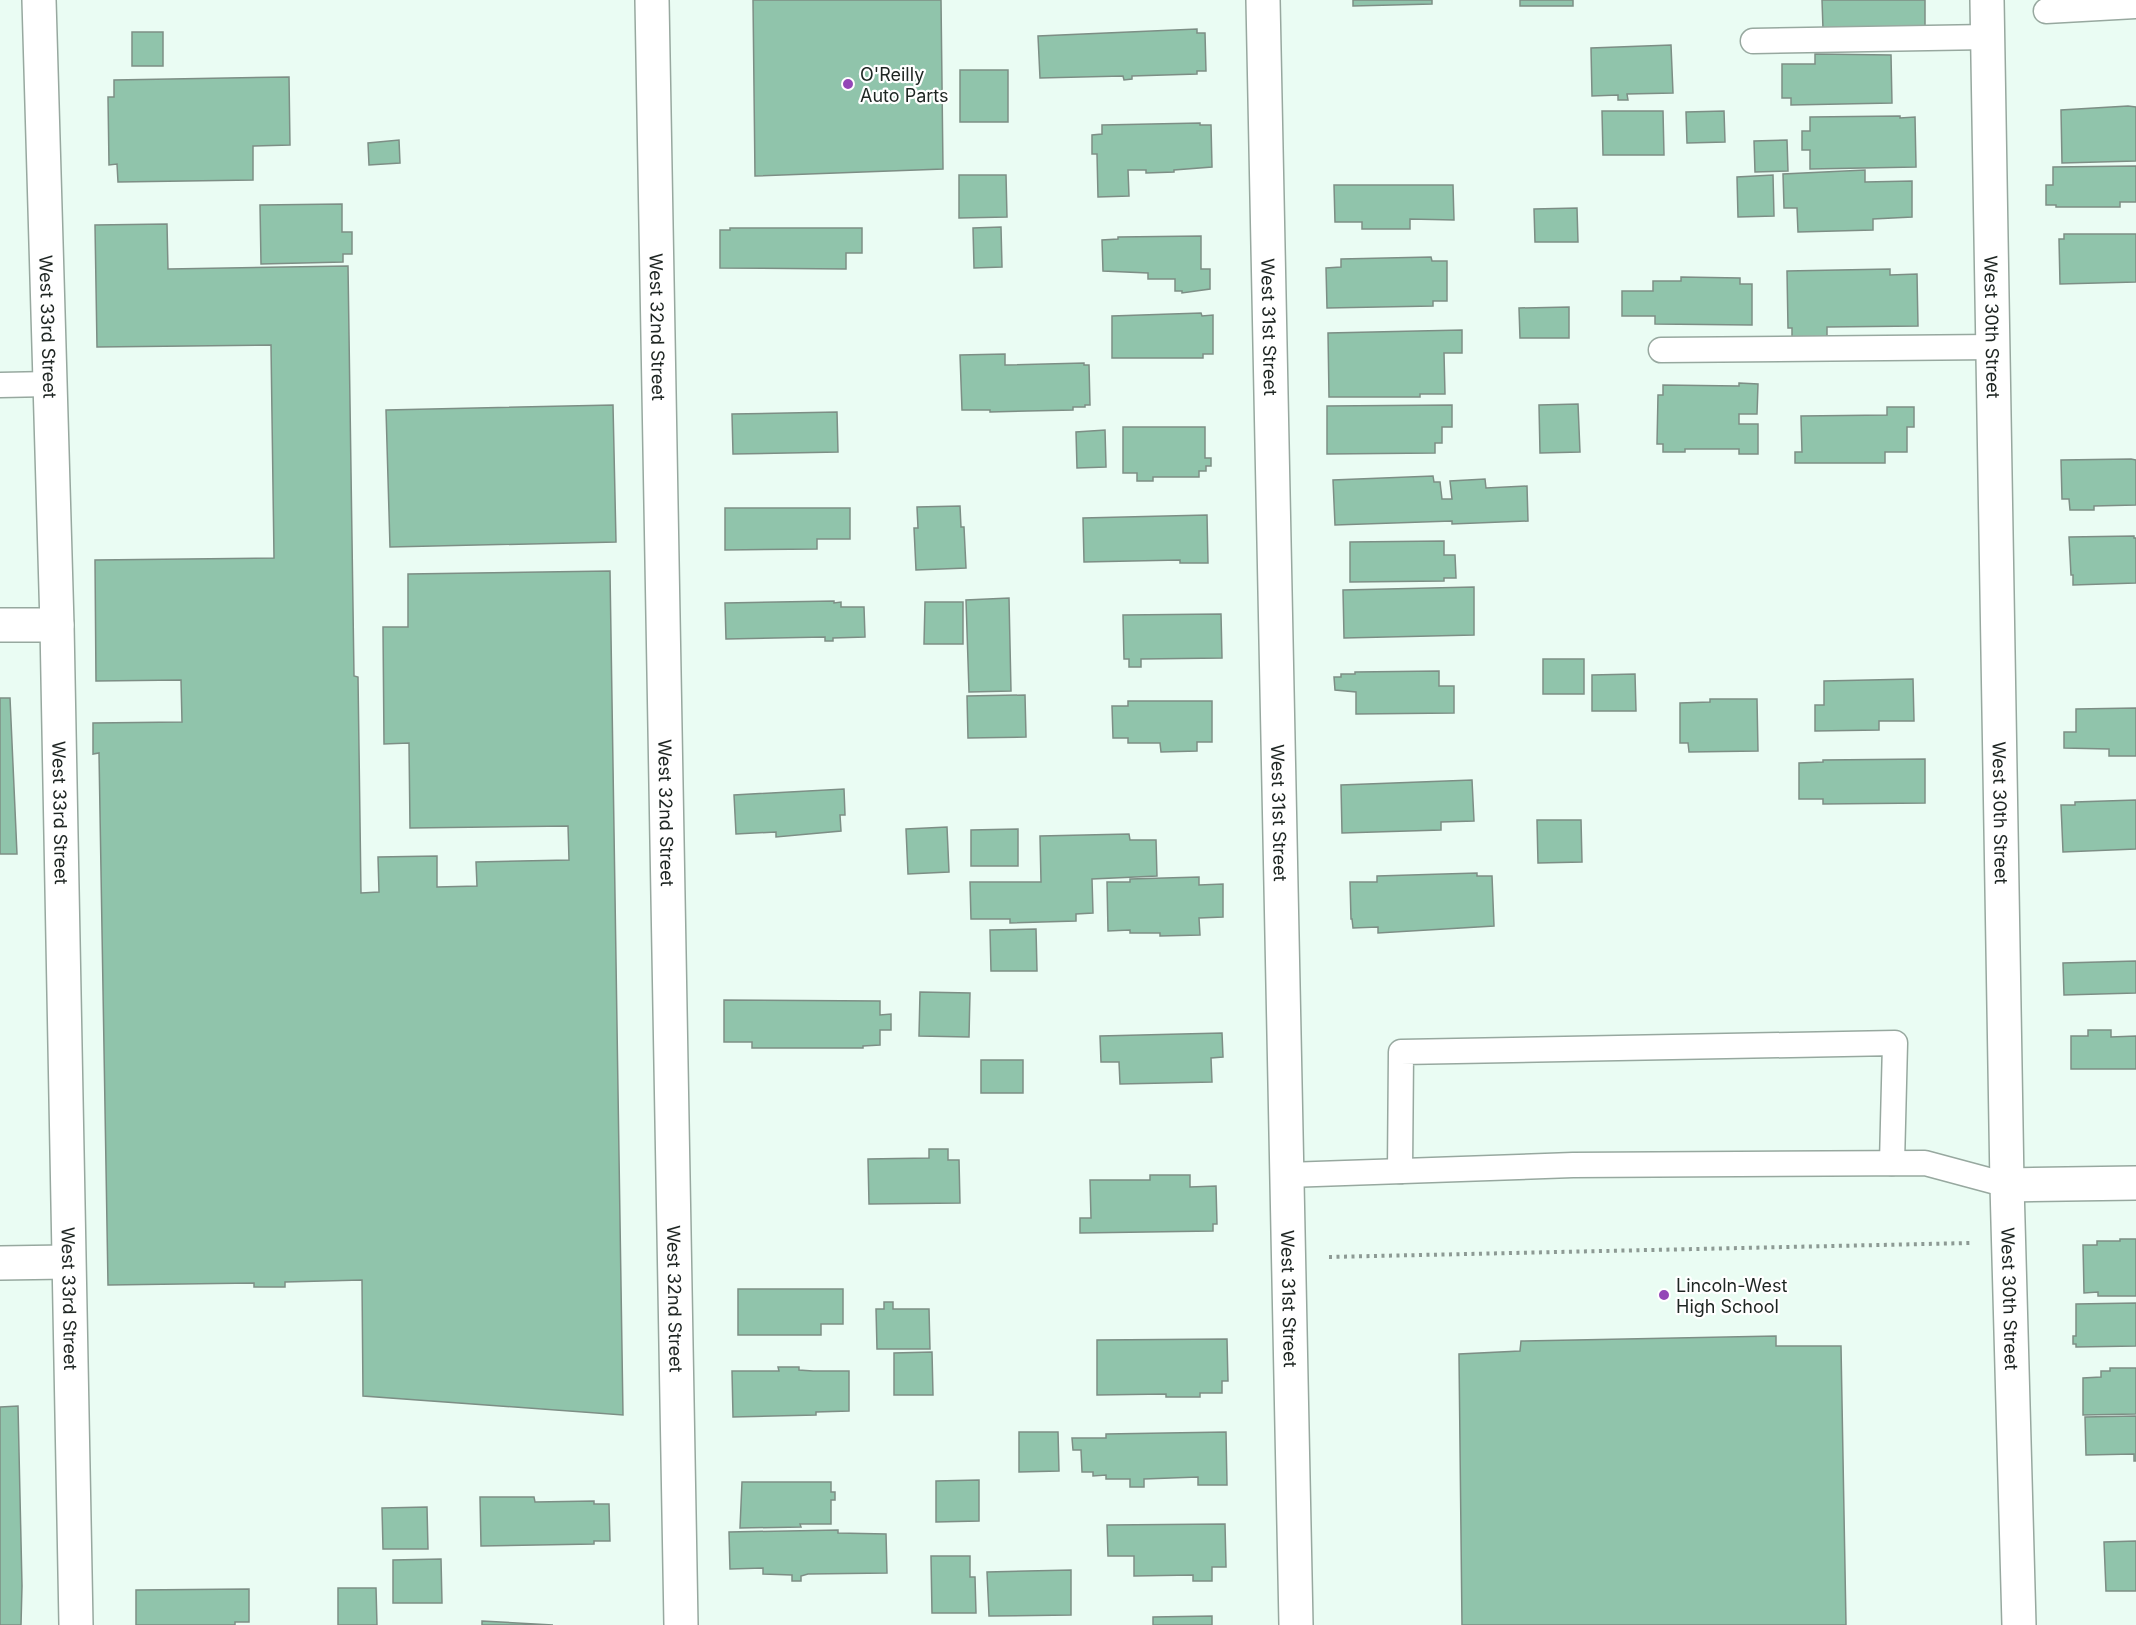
<svg xmlns="http://www.w3.org/2000/svg" width="2136" height="1625" font-family="Inter,sans-serif">
  <rect width="100%" height="100%" fill="#eafcf3"/>
  <g fill="#90c4ab" stroke="#7d8e85" stroke-width="1.5">
    <polygon points="753,0 941,0 943,169 755,176"/>
    <polygon points="1353,0 1432,0 1432,4 1353,6"/>
    <rect x="1520" y="0" width="53" height="6"/>
    <polygon points="1822,0 1925,0 1925,30 1823,29"/>
    <polygon points="1197,29 1197,33 1205,33 1206,71 1197,71 1197,74 1132,76 1132,79 1124,80 1123,76 1040,78 1038,36"/>
    <rect x="132" y="32" width="31" height="34"/>
    <polygon points="1671,45 1673,93 1627,94 1628,100 1618,100 1618,95 1592,96 1591,48"/>
    <polygon points="1815,54 1891,55 1892,103 1791,105 1791,98 1782,98 1782,64 1815,64"/>
    <rect x="960" y="70" width="48" height="52"/>
    <polygon points="289,77 290,145 253,146 253,180 118,182 117,164 109,165 108,97 114,97 114,80"/>
    <polygon points="2128,106 2136,107 2136,161 2062,163 2061,110"/>
    <polygon points="1602,111 1663,111 1664,155 1603,155"/>
    <polygon points="1724,111 1725,142 1687,143 1686,112"/>
    <polygon points="1900,116 1900,118 1915,117 1916,167 1810,169 1810,150 1802,150 1802,131 1810,131 1810,117"/>
    <polygon points="1200,123 1200,125 1211,125 1212,167 1174,170 1174,172 1146,173 1146,170 1128,170 1129,196 1098,197 1097,154 1092,154 1092,135 1102,134 1102,125"/>
    <polygon points="399,140 400,163 369,165 368,143"/>
    <polygon points="1787,140 1788,171 1755,172 1754,141"/>
    <polygon points="2136,166 2136,202 2120,202 2120,207 2056,207 2056,205 2046,205 2046,185 2053,185 2053,167"/>
    <polygon points="1865,170 1865,182 1912,181 1912,217 1873,219 1873,230 1798,232 1797,208 1784,208 1783,174"/>
    <polygon points="959,175 1006,175 1007,217 959,218"/>
    <polygon points="1773,175 1774,216 1738,217 1737,177"/>
    <polygon points="1334,185 1453,185 1454,220 1410,219 1410,229 1362,229 1362,222 1335,222"/>
    <polygon points="342,204 342,232 352,232 352,254 343,254 343,262 261,264 260,205"/>
    <polygon points="1577,208 1578,242 1535,242 1534,209"/>
    <polygon points="167,224 168,269 348,266 354,676 358,677 361,893 379,892 378,857 437,856 437,887 477,886 476,862 569,860 568,826 410,828 409,743 384,744 383,627 408,627 408,574 610,571 623,1415 363,1396 362,1280 285,1282 285,1287 254,1287 254,1283 108,1285 99,753 93,754 93,723 182,722 181,680 96,681 95,560 274,558 271,345 97,347 95,225"/>
    <polygon points="1001,227 1002,267 974,268 973,228"/>
    <polygon points="730,228 862,228 862,253 846,253 846,269 720,268 720,230 730,230"/>
    <polygon points="2064,234 2136,234 2136,282 2060,284 2059,239 2064,239"/>
    <polygon points="1201,236 1201,269 1210,269 1210,289 1182,293 1182,291 1175,291 1175,279 1148,279 1148,273 1103,271 1102,240 1118,239 1118,237"/>
    <polygon points="1431,257 1432,261 1447,261 1447,301 1433,301 1433,306 1327,308 1326,268 1341,267 1341,259"/>
    <polygon points="1890,269 1890,275 1917,274 1918,326 1827,327 1827,343 1792,344 1792,328 1788,328 1787,271"/>
    <polygon points="1681,277 1740,278 1740,284 1752,284 1752,325 1655,324 1655,316 1622,316 1622,291 1653,291 1653,281 1681,281"/>
    <polygon points="1569,307 1569,338 1520,338 1519,308"/>
    <polygon points="1201,313 1202,316 1213,315 1213,354 1203,354 1203,358 1112,358 1112,316"/>
    <polygon points="1462,330 1462,353 1444,353 1445,394 1420,394 1420,397 1329,397 1328,333"/>
    <polygon points="1005,354 1005,365 1084,363 1084,365 1089,365 1090,405 1085,405 1085,407 1073,407 1073,410 990,412 990,410 962,410 960,355"/>
    <polygon points="1739,383 1758,384 1757,414 1739,414 1739,424 1758,424 1758,454 1739,454 1739,449 1685,449 1685,452 1663,452 1663,444 1657,444 1658,395 1663,395 1663,385 1739,386"/>
    <polygon points="1578,404 1580,452 1540,453 1539,405"/>
    <polygon points="613,405 616,542 390,547 386,410"/>
    <polygon points="1452,405 1452,427 1442,427 1442,443 1435,443 1435,453 1327,454 1327,406"/>
    <polygon points="1887,407 1914,407 1914,427 1907,427 1907,452 1885,452 1885,463 1795,463 1795,452 1802,452 1801,416 1887,415"/>
    <polygon points="837,412 838,452 733,454 732,414"/>
    <polygon points="1123,427 1205,427 1205,458 1211,458 1211,466 1206,466 1206,471 1199,471 1199,477 1153,477 1153,481 1137,481 1137,473 1123,473"/>
    <polygon points="1105,430 1106,467 1077,468 1076,432"/>
    <polygon points="2131,459 2136,460 2136,505 2094,506 2094,510 2070,510 2069,499 2062,499 2061,460"/>
    <polygon points="1433,476 1434,482 1440,482 1442,499 1452,499 1450,481 1485,479 1486,488 1527,486 1528,521 1452,524 1452,521 1335,525 1333,480"/>
    <polygon points="960,506 961,527 964,527 966,568 916,570 914,528 918,528 917,507"/>
    <polygon points="725,508 850,508 850,539 817,539 817,549 725,550"/>
    <polygon points="1207,515 1208,563 1180,563 1180,560 1084,562 1083,518"/>
    <polygon points="2134,536 2134,538 2136,538 2136,583 2073,585 2073,575 2071,575 2069,537"/>
    <polygon points="1444,541 1444,555 1455,555 1456,578 1444,578 1444,581 1350,582 1350,542"/>
    <polygon points="1474,587 1474,635 1344,638 1343,590"/>
    <polygon points="1009,598 1011,691 969,692 966,600"/>
    <polygon points="834,601 834,603 841,602 841,607 864,607 865,637 833,638 833,641 825,641 825,637 726,639 725,603"/>
    <polygon points="925,602 963,602 963,644 924,644"/>
    <polygon points="1221,614 1222,658 1141,659 1141,667 1129,667 1129,659 1124,659 1123,615"/>
    <rect x="1543" y="659" width="41" height="35"/>
    <polygon points="1439,671 1439,686 1454,686 1454,713 1356,714 1356,692 1335,690 1334,677 1341,677 1341,674 1355,674 1355,672"/>
    <polygon points="1635,674 1636,711 1592,711 1592,675"/>
    <polygon points="1913,679 1914,721 1879,721 1879,730 1815,731 1815,705 1824,705 1824,681"/>
    <polygon points="1025,695 1026,737 968,738 967,696"/>
    <polygon points="0,698 10,698 17,854 0,854"/>
    <polygon points="1710,699 1757,699 1758,751 1689,752 1688,743 1680,743 1680,703 1710,702"/>
    <polygon points="1128,701 1212,701 1212,742 1197,742 1197,751 1161,752 1160,743 1128,743 1128,738 1113,738 1112,706 1128,706"/>
    <polygon points="2136,708 2136,756 2109,756 2109,749 2064,748 2064,732 2076,732 2076,709"/>
    <polygon points="1925,759 1925,803 1823,804 1823,799 1799,799 1799,763 1823,762 1823,760"/>
    <polygon points="1472,780 1474,821 1441,822 1441,830 1342,833 1341,785"/>
    <polygon points="844,789 845,815 840,815 841,831 776,837 776,832 736,834 734,795"/>
    <polygon points="2136,800 2136,849 2063,852 2061,805 2075,805 2075,802"/>
    <polygon points="1537,820 1581,820 1582,862 1538,863"/>
    <polygon points="947,827 949,872 908,874 906,829"/>
    <polygon points="1018,829 1018,866 971,866 971,830"/>
    <polygon points="1129,834 1130,840 1156,840 1157,876 1092,879 1093,913 1076,914 1076,921 1010,923 1010,919 971,919 970,882 1041,882 1040,836"/>
    <polygon points="1477,873 1477,876 1492,876 1494,926 1378,933 1378,927 1353,928 1352,919 1351,919 1350,882 1377,882 1377,876"/>
    <polygon points="1199,877 1199,885 1223,884 1223,917 1199,918 1200,935 1160,936 1160,933 1130,933 1130,930 1108,931 1107,882 1130,882 1130,879"/>
    <polygon points="1036,929 1037,971 991,971 990,930"/>
    <polygon points="2136,961 2136,993 2064,995 2063,963"/>
    <polygon points="920,992 970,993 969,1037 919,1036"/>
    <polygon points="724,1000 880,1001 880,1015 891,1014 891,1030 880,1030 880,1045 863,1046 863,1048 752,1048 752,1042 724,1042"/>
    <polygon points="2088,1030 2111,1030 2111,1037 2136,1036 2136,1069 2071,1069 2071,1036 2088,1036"/>
    <polygon points="1222,1033 1223,1057 1211,1058 1212,1082 1120,1084 1119,1062 1101,1062 1100,1036"/>
    <rect x="981" y="1060" width="42" height="33"/>
    <polygon points="929,1149 948,1149 948,1160 959,1160 960,1203 869,1204 868,1159 929,1158"/>
    <polygon points="1150,1175 1190,1175 1190,1187 1216,1186 1217,1224 1213,1224 1213,1231 1080,1233 1080,1218 1091,1218 1090,1180 1150,1180"/>
    <polygon points="2120,1239 2136,1239 2136,1296 2098,1296 2098,1292 2084,1293 2083,1245 2097,1245 2097,1241 2120,1241"/>
    <polygon points="738,1289 843,1289 843,1324 821,1324 821,1335 738,1335"/>
    <polygon points="884,1302 893,1302 893,1309 929,1309 930,1349 877,1349 876,1309 884,1309"/>
    <polygon points="2136,1303 2136,1346 2076,1347 2076,1344 2073,1344 2073,1336 2076,1336 2076,1304"/>
    <polygon points="1776,1336 1776,1346 1841,1346 1846,1625 1462,1625 1459,1354 1520,1351 1521,1341"/>
    <polygon points="1227,1339 1228,1381 1222,1381 1222,1393 1200,1393 1200,1397 1166,1397 1166,1394 1097,1395 1097,1340"/>
    <polygon points="932,1352 933,1395 894,1395 894,1353"/>
    <polygon points="778,1367 799,1367 799,1370 813,1371 849,1371 849,1411 816,1412 816,1415 733,1417 732,1371 779,1371"/>
    <polygon points="2110,1368 2136,1368 2136,1414 2083,1415 2083,1378 2101,1377 2101,1371 2110,1371"/>
    <polygon points="18,1406 22,1586 21,1625 0,1625 0,1407"/>
    <polygon points="2136,1416 2136,1461 2134,1461 2134,1454 2086,1455 2085,1417"/>
    <polygon points="1019,1432 1058,1432 1059,1471 1019,1472"/>
    <polygon points="1226,1432 1227,1485 1198,1485 1198,1477 1144,1479 1144,1487 1130,1487 1130,1479 1106,1479 1106,1475 1093,1476 1093,1472 1082,1472 1081,1450 1073,1450 1072,1438 1106,1438 1106,1434"/>
    <polygon points="979,1480 979,1521 936,1522 936,1481"/>
    <polygon points="742,1482 831,1482 831,1492 835,1492 835,1500 831,1500 831,1524 800,1524 801,1527 740,1528"/>
    <polygon points="480,1497 534,1497 535,1502 594,1501 594,1504 609,1504 610,1541 594,1541 594,1544 481,1546"/>
    <polygon points="427,1507 428,1549 383,1549 382,1508"/>
    <polygon points="1225,1524 1226,1567 1212,1567 1212,1581 1193,1581 1193,1575 1134,1576 1134,1556 1108,1556 1107,1525"/>
    <polygon points="838,1530 838,1533 886,1534 887,1573 808,1574 801,1576 801,1581 792,1581 792,1575 763,1574 763,1568 730,1569 729,1532"/>
    <polygon points="2136,1541 2136,1591 2106,1591 2104,1542"/>
    <polygon points="931,1556 970,1556 970,1577 975,1577 976,1613 932,1613"/>
    <polygon points="441,1559 442,1603 393,1603 393,1560"/>
    <polygon points="1071,1570 1071,1615 989,1616 987,1572"/>
    <polygon points="338,1588 376,1588 377,1625 338,1625"/>
    <polygon points="249,1589 249,1622 235,1622 235,1625 136,1625 136,1590"/>
    <polygon points="1212,1616 1212,1625 1153,1625 1153,1617"/>
    <polygon points="482,1621 553,1625 482,1625"/>
  </g>
  <g fill="none" stroke-linecap="round" stroke-linejoin="round">
    <defs>
      <g id="service">
        <polyline points="2046,11 2136,6"/>
        <polyline points="1753,41 1988,37"/>
        <polyline points="1661,350 1993,347"/>
        <polyline points="0,385 50,384"/>
        <polyline points="1400,1171 1401,1052 1895,1043 1892,1163"/>
        <polyline points="1287,1175 1573,1165 1925,1163 2007,1185"/>
      </g>
      <g id="minor">
        <path id="s1" d="M39 0 57 625 76 1625"/>
        <path id="s2" d="M652 0 681 1625"/>
        <path id="s3" d="M1263 0 1296 1625"/>
        <path id="s4" d="M1987 0 2007 1185 2019 1625"/>
        <polyline points="0,625 57,625"/>
        <polyline points="2007,1185 2136,1183"/>
        <polyline points="0,1263 67,1262"/>
      </g>
    </defs>
    <use href="#service" stroke="#97a89f" stroke-width="27"/>
    <use href="#minor" stroke="#97a89f" stroke-width="36"/>
    <polyline stroke="#8d9a94" stroke-width="4" stroke-dasharray="3 4.5" stroke-linecap="butt" points="1329,1257 1970,1243"/>
    <use href="#service" stroke="#fff" stroke-width="24"/>
    <use href="#minor" stroke="#fff" stroke-width="33"/>
  </g>
  <g fill="#9346b7" stroke="#fff" stroke-width="2">
    <circle cx="848" cy="84" r="6"/>
    <circle cx="1664" cy="1295" r="6"/>
  </g>
  <g text-anchor="middle" dominant-baseline="central" stroke-width="4.5" stroke-linejoin="round" paint-order="stroke">
    <g font-size="18" fill="#1e2522" stroke="#fff" text-anchor="start">
      <text x="860" y="74">O'Reilly<tspan x="860" dy="21">Auto Parts</tspan></text>
      <text x="1676" y="1285">Lincoln-West<tspan x="1676" dy="21">High School</tspan></text>
    </g>
    <g font-size="18" fill="#1e2522" stroke="#fff">
      <text stroke="none"><textPath href="#s1" startOffset="327">West 33rd Street</textPath></text>
      <text stroke="none"><textPath href="#s2" startOffset="327">West 32nd Street</textPath></text>
      <text stroke="none"><textPath href="#s3" startOffset="327">West 31st Street</textPath></text>
      <text stroke="none"><textPath href="#s4" startOffset="327">West 30th Street</textPath></text>
      <text stroke="none"><textPath href="#s1" startOffset="813">West 33rd Street</textPath></text>
      <text stroke="none"><textPath href="#s2" startOffset="813">West 32nd Street</textPath></text>
      <text stroke="none"><textPath href="#s3" startOffset="813">West 31st Street</textPath></text>
      <text stroke="none"><textPath href="#s4" startOffset="813">West 30th Street</textPath></text>
      <text stroke="none"><textPath href="#s1" startOffset="1299">West 33rd Street</textPath></text>
      <text stroke="none"><textPath href="#s2" startOffset="1299">West 32nd Street</textPath></text>
      <text stroke="none"><textPath href="#s3" startOffset="1299">West 31st Street</textPath></text>
      <text stroke="none"><textPath href="#s4" startOffset="1299">West 30th Street</textPath></text>
    </g>
  </g>
</svg>
